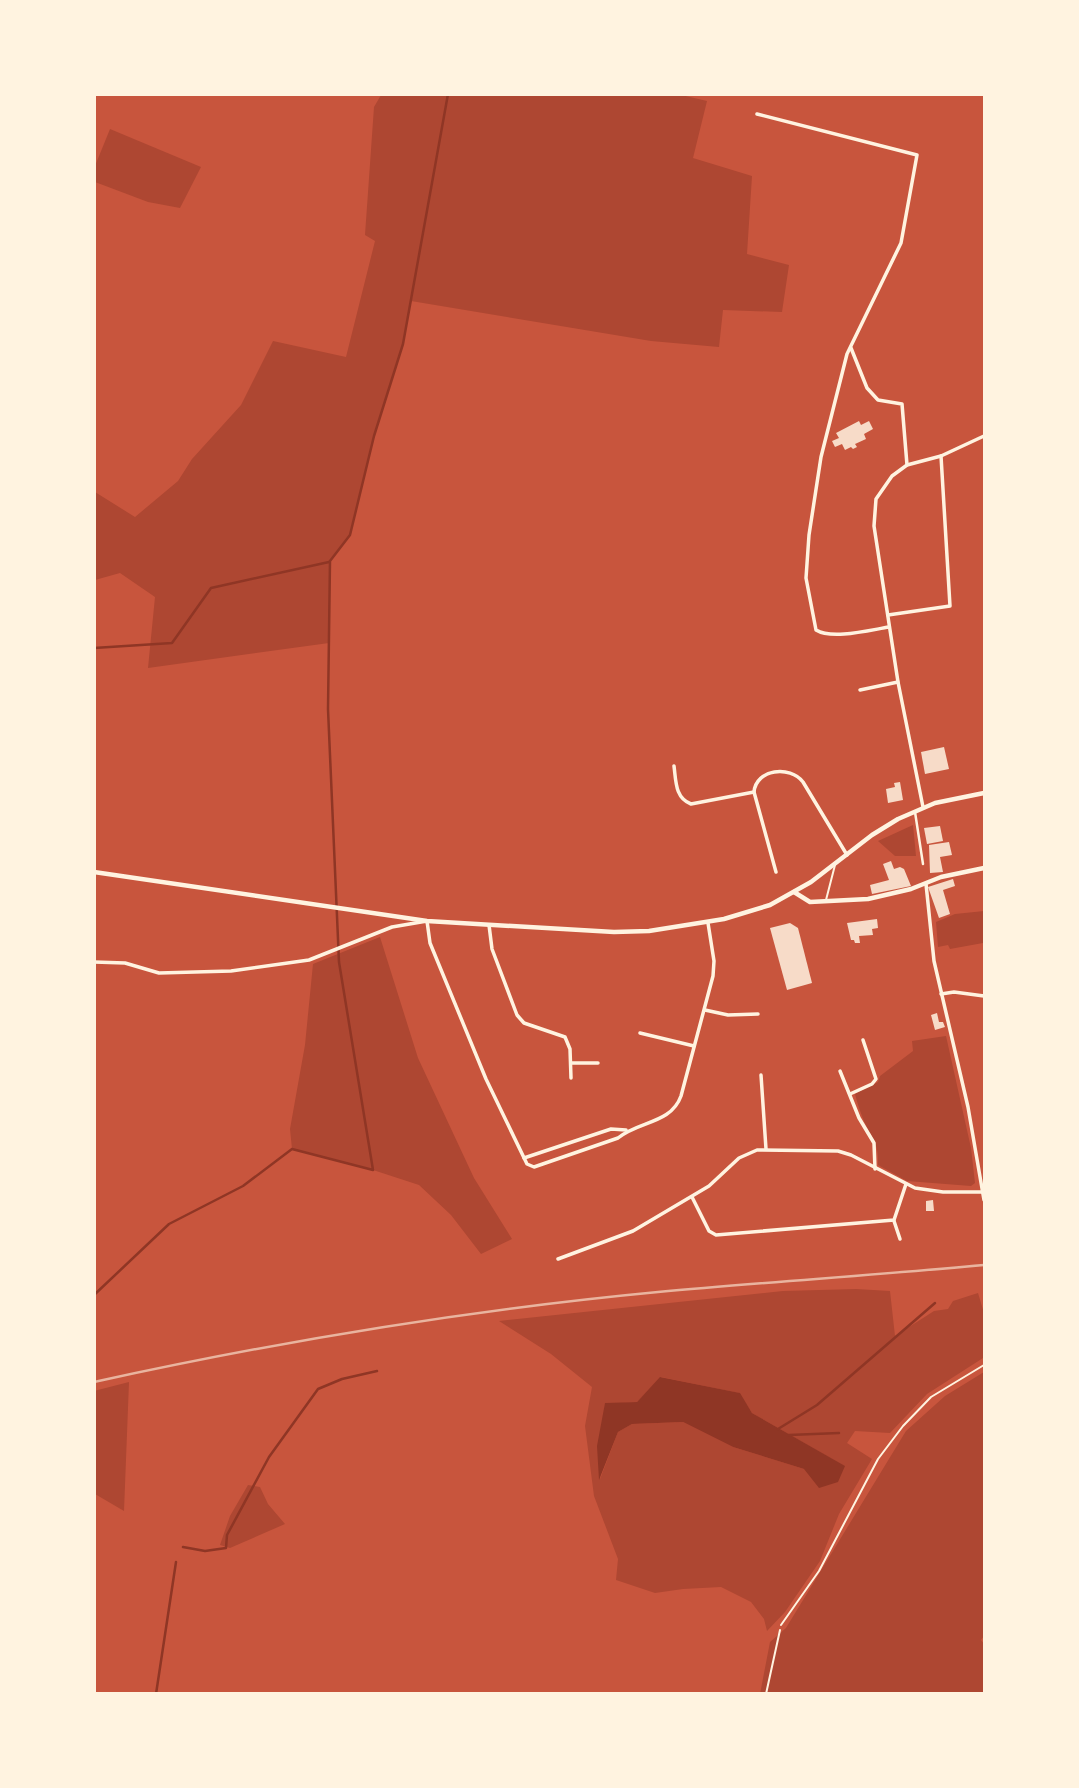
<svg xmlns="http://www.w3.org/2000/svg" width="1079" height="1788" font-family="'PT Sans Narrow',sans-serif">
  <rect width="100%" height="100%" fill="#c8553d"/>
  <g fill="#ae4732" fill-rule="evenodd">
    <polygon points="677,94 707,101 693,158 752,176 747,254 789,265 782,312 723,310 719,347 651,341 411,301 403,344 374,436 350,535 330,561 329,643 148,668 155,597 120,573 95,580 95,492 135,517 178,481 192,459 241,405 273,341 346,357 375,241 365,235 374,107 381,95"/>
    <polygon points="110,129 201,167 180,208 148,202 95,182 95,166"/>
    <polygon points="913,825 916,856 895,856 878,841"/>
    <polygon points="984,911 983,943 950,949 948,945 938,947 936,922 955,914"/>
    <polygon points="380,937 418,1058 474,1178 512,1239 481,1254 451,1215 419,1185 373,1170 292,1149 290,1129 305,1045 313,964"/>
    <path d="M946 1036 971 1148 975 1183 971 1186 907 1181 878 1165C879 1139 870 1138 862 1116 859 1109 857 1101 855 1094L878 1082 880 1076 913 1051 912 1041Z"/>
    <path d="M856 1289 890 1291 895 1336 934 1311 948 1309 953 1301 978 1293 984 1313 983 1358 927 1394 890 1433 855 1431 847 1443 872 1459 839 1514 820 1561 785 1612 767 1631 764 1619 751 1602 721 1587 683 1589 655 1593 616 1580 618 1559 594 1496 585 1426 592 1387 551 1354 499 1321 783 1291ZM661 1377 739 1393 752 1413 844 1466 804 1469 733 1447 683 1422 632 1424 618 1432 600 1479 605 1404 637 1402Z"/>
    <polygon points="984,1372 984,1636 981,1640 984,1644 984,1693 760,1694 770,1642 786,1628 906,1431 945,1396"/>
    <polygon points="129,1382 124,1511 95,1494 94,1391"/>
    <polygon points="248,1485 260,1487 268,1504 285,1524 230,1548 220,1545 230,1516"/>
  </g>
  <polygon fill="#8f3625" points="660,1377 740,1393 752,1413 845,1466 838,1482 819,1488 804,1469 733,1447 683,1422 632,1424 618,1432 599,1480 597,1446 605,1403 637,1402"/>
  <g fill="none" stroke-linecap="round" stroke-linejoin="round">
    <g stroke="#8f3625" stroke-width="2.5">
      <polyline points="94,648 172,643 211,588 329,562"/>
      <polyline points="94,1295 169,1224 243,1186 292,1149 373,1170 339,962 328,709 330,561 350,535 374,436 403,344 448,94"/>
      <polyline points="778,1429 817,1405 935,1303"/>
      <polyline points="789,1435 839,1433"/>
      <polyline points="183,1547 205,1551 226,1548 227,1535 269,1457 318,1389 342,1379 377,1371"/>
      <polyline points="156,1694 176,1562"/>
    </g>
  </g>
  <g fill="#f7dbc8">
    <polygon points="859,421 861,425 869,421 873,429 864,434 866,439 855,444 857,447 853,449 851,447 845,450 842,444 835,447 832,441 839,438 836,433"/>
    <polygon points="944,747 949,769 925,774 921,752"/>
    <polygon points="900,782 903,800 888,803 886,789 895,787 894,783"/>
    <polygon points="940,826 943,841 927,844 924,828"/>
    <polygon points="949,842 952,855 940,857 943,872 930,873 929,845"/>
    <polygon points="891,861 894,869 900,867 904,869 911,886 872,894 870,885 889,880 883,864"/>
    <polygon points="953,879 955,886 943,890 950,914 939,918 928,887"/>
    <polygon points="877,919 878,928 872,929 873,935 859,936 860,943 855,943 854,940 851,940 847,923"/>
    <polygon points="790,923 798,928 812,983 787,990 770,928"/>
    <polygon points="937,1013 939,1022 943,1022 945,1027 935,1030 931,1015"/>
    <polygon points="933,1200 934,1211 926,1211 926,1201"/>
  </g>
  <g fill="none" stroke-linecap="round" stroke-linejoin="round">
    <polyline stroke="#fff3e0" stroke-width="2" points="766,1694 780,1630"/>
    <g stroke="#fff3e0" stroke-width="2">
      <polyline points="826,900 835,865"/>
      <polyline points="781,1625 819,1571 878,1459 903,1426 931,1397 984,1365"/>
    </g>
    <polyline stroke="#fff3e0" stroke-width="2.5" points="915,812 923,864"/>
    <g stroke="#fff3e0" stroke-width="3.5">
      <path d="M757 114 917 155 901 243 847 354 821 457 809 535 806 578 816 630C832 640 870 630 889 627"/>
      <polyline points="851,348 867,388 878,400 902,404 907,465"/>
      <polyline points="888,615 950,606 941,456"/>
      <polyline points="860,690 898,682"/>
      <path d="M674 766C676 781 675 798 691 804L754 792C756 769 790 765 803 782L847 855"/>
      <polyline points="754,792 776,872"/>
      <polyline points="923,807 898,682 874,526 876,499 892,476 907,465 941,456 984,436"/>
      <polyline points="926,884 934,961 968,1107 984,1200"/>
      <polyline points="489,925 492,949 517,1015 524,1023 565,1037 570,1049 571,1078"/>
      <path d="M94 962 125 963 159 973 231 971 309 960 392 927 427 921 430 943 486 1079 527 1164 534 1167 618 1138C638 1121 671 1124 681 1096L713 976 714 961 708 923"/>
      <polyline points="941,994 954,992 984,996"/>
      <polyline points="705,1010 728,1015 758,1014"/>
      <polyline points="640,1033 694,1046"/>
      <polyline points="572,1063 598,1063"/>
      <polyline points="840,1071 859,1118 874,1143 875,1169"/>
      <polyline points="761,1075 766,1149"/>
      <polyline points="850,1094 872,1084 876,1079 863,1040"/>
      <polyline points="524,1158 611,1129 626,1130"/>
      <polyline points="692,1197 709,1231 716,1235 894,1220 906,1184"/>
      <polyline points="894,1221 900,1239"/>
      <polyline points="558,1259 633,1231 709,1186 739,1158 757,1150 838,1151 851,1155 915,1188 943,1192 984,1192"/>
    </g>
    <g stroke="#fff3e0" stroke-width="4.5">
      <polyline points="94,872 427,921 614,932 649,931 724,919 770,905 811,882 872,835 898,819 935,803 984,793"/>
      <polyline points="794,892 810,902 868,899 911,889 941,877 984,868"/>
    </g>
    <path stroke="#e9b49f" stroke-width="2.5" d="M94 1382C281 1341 468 1310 658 1292 767 1282 876 1275 984 1265"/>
  </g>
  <rect width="1079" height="1788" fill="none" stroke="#fff3e0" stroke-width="192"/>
</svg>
